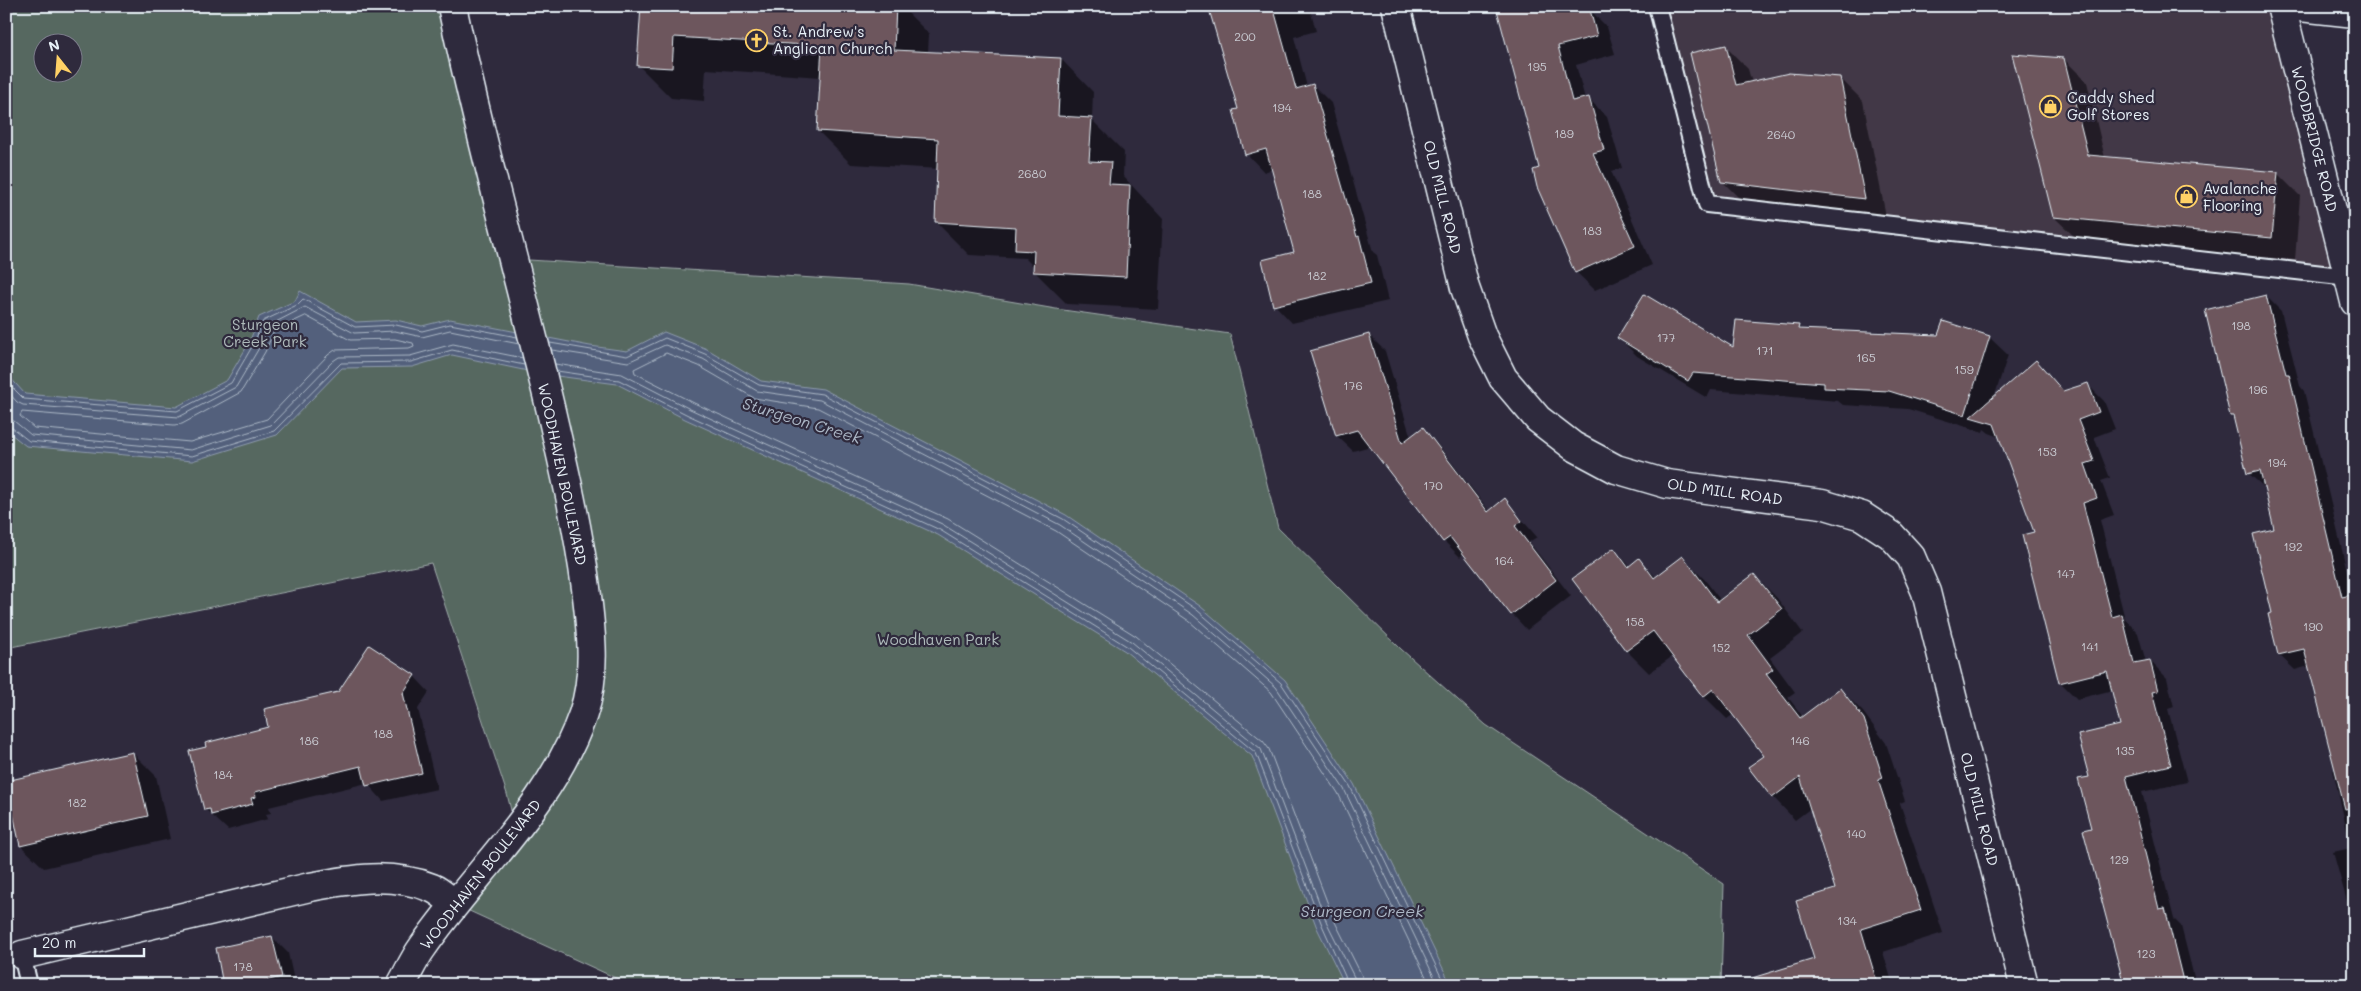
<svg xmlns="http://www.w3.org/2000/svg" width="2361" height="991" font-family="Mali,sans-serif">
  <rect width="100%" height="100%" fill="#2f2a3d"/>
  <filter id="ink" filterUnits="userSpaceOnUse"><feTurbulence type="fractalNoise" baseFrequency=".02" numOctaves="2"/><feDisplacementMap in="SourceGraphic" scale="10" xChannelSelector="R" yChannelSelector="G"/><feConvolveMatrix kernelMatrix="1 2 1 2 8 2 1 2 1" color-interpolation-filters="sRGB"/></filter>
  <g filter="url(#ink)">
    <polygon fill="#423847" points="1657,6 2281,6 2349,277 1707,204"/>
    <path fill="#576860" stroke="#a0acac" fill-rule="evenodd" d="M6 6H452L513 259 909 284 1056 309 1230 334 1278 528 1401 649 1486 725 1724 884 1721 985H631L454 904 516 830 507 794 431 563 6 648ZM42 42H72V72H42Z"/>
    <polygon fill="#52617c" stroke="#8e9bae" points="300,291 356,322 396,320 422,326 450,319 590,346 627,351 664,332 707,349 761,381 823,389 1066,515 1200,606 1285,680 1354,784 1451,985 1345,985 1317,928 1252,756 1125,651 938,535 685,419 617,384 542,374 452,355 412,367 342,368 277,435 192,461 26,446 6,430 6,373 25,394 176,407 227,380 249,343 259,317 295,301"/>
    <g fill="#0007">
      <polygon points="643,6 901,6 929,34 928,53 1061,59 1093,92 1092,120 1124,152 1123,176 1163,219 1158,309 1067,304 1034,271 1034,267 1025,258 969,255 936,222 940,169 851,164 818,131 821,77 706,69 704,101 671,98 638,65"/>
      <polygon points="1210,6 1309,6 1316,31 1294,37 1307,87 1313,85 1331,103 1373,252 1377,255 1388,301 1292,323 1275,305 1296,253 1273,169 1264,172 1247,154 1239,109"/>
      <polygon points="1589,9 1607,27 1615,54 1576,65 1585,99 1588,98 1607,117 1622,168 1611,171 1652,265 1595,290 1576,272 1541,169 1498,11"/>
      <polygon points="1725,46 1748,69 1752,83 1840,78 1863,101 1887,221 1745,204 1722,181"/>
      <polygon points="2064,59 2087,82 2105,158 2277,173 2300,196 2295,260 2077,239 2054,217"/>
      <polygon points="2266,296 2281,311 2300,386 2304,391 2353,596 2355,595 2355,930 2333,852 2351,848 2333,770 2336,769 2309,666 2295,670 2279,655 2275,530 2265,488 2248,473 2235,420 2231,416"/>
      <polygon points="1798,326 1803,331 1989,337 2008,355 1994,398 2036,362 2065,392 2087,384 2104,401 2115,429 2094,437 2110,478 2101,481 2114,515 2100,520 2125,619 2138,633 2146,662 2150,661 2167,678 2174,707 2168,709 2187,782 2142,792 2174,919 2181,926 2196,985 2124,985 2092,829 2090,777 2121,726 2113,690 2077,699 2060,682 2036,533 2000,437 1989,433 1984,429 1983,432 1908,409 1843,405 1838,401 1711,390 1707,398 1637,356 1619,338 1735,349"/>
      <polygon points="1369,335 1385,351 1411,438 1423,429 1438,445 1490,512 1505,500 1537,537 1529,542 1571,596 1527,630 1512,614 1464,553 1460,557 1444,541 1371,446 1353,451 1337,436"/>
      <polygon points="1613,549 1630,566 1639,560 1656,577 1683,558 1705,580 1721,601 1754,575 1777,598 1803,633 1770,658 1795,692 1788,697 1803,717 1840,689 1863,712 1886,743 1905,801 1900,803 1943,933 1883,952 1893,985 1796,985 1816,959 1837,889 1811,808 1795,820 1773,797 1766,756 1734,714 1727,719 1704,696 1673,656 1649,673 1627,651 1573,580"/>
      <polygon points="414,676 429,692 418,709 437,789 383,801 367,783 269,807 271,813 266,814 268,819 228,830 205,809 270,728"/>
      <polygon points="133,753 156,776 170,839 44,868 21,846"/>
      <polygon points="272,937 288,953 295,985 224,985"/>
    </g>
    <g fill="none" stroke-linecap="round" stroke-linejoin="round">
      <g stroke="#acb7c6" stroke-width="1">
        <polygon points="306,316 350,340 395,339 413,343 414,346 409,348 335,350 328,355 267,419 190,442 34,428 20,416 22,412 174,425 182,424 241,392 265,352 274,331"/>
        <polyline points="550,343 627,356 665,338 705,354 759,385 822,394 1063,519 1197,610 1281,683 1350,786 1445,985"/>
        <polyline points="552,350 628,362 665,345 703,359 757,391 820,400 1060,525 1193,615 1276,687 1344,789 1438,985"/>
        <polyline points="555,364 622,374 690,409 942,524 1132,642 1261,749 1327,923 1355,979 1356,985"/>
        <polyline points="557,371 619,380 688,415 940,530 1128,647 1256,753 1322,925 1349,985"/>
        <polyline points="6,381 24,399 177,411 231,383 253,345 263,321 297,305 303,299 355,327 396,325 422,331 450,324 517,337"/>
        <polyline points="6,390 17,402 23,405 179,417 236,387 259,348 268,326 305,307 354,333 395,331 422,337 450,330 519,344"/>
        <polyline points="6,420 14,421 31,435 191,450 271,425 333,361 339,357 410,356 453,344 523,358"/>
        <polyline points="6,426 11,427 29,441 192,456 274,431 341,363 411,362 452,350 524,365"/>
        <polyline points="1363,985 1362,976 1334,920 1269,749 1263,741 1136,636 948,519 694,403 635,373 634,369 666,353 699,366 754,398 818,408 1056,531 1189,621 1271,692 1338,793 1430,985"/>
      </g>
    </g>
    <g fill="#6d575d" stroke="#e8f1f8">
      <polygon points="641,6 896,6 894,50 1061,58 1058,116 1092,118 1089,161 1111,162 1109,184 1130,185 1126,277 1033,272 1034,251 1015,250 1016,227 935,222 938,139 817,131 822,46 674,37 672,68 637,66"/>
      <polygon points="1208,6 1273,6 1296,89 1313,84 1357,237 1359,236 1371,283 1273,306 1262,260 1294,252 1266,149 1245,155 1233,110 1238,109"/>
      <polygon points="1512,6 1589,6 1597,36 1558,46 1572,101 1589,97 1604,150 1593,153 1635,246 1575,273 1537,187 1533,170 1539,168 1497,10"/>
      <polygon points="1726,45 1736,85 1789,73 1840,77 1865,199 1721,182 1690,53"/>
      <polygon points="2012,54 2064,58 2088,155 2278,172 2272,238 2053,217"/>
      <polygon points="1644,294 1733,347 1736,320 1799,325 1798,329 1938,335 1943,321 1990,336 1965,415 1889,391 1824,388 1824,383 1693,373 1688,381 1617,338"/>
      <polygon points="2266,295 2286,374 2289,374 2342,597 2355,594 2355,807 2345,809 2304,649 2278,655 2268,614 2272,613 2253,534 2274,529 2260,471 2247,474 2233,416 2230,416 2205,310"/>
      <polygon points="1369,334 1402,443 1423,427 1488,512 1505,498 1522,521 1515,526 1556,580 1511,615 1450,537 1443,542 1357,430 1336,436 1310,351"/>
      <polygon points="2036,360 2063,391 2088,383 2099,412 2078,420 2094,461 2085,464 2097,498 2083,503 2112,617 2122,614 2134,663 2150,660 2158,691 2152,692 2171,765 2126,776 2159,909 2165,908 2184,985 2124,985 2083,830 2091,828 2078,779 2089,777 2078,735 2120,725 2107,671 2059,683 2022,535 2034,532 1994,424 1970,417"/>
      <polygon points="1614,548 1628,567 1639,558 1654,578 1683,556 1717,602 1754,574 1782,609 1748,635 1773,669 1766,674 1800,718 1840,688 1864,719 1883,778 1878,780 1921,910 1861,929 1876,979 1857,985 1753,985 1752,978 1814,959 1796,901 1835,889 1800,777 1772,798 1748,767 1764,756 1713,689 1703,697 1653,631 1626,651 1572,579"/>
      <polygon points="369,645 415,675 403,693 422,773 366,786 361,766 255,792 256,797 251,798 253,804 211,815 210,809 204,810 189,751 206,747 205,743 268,727 264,709 338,692"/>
      <polygon points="133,752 148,816 20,846 6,781"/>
      <polygon points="272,936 282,977 247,985 223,985 216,948"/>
    </g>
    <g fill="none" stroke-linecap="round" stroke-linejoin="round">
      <defs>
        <g id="service">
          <polyline points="1657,6 1707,204 2349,277"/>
          <polyline points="22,955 29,985"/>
        </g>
        <g id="minor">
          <polyline points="1396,6 1465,288 1482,336 1503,378 1538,419 1573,446 1616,469 1667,484 1822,504 1862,516 1891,535 1911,557 1926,592 2024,985"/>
          <polyline points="2281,6 2355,302"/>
          <path d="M22 955 310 887C351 879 392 872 432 888 440 891 448 899 454 904"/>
          <path d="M401 985C408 973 414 959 422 948 476 870 551 806 583 714 597 674 591 629 586 588 578 527 564 467 550 407 518 273 480 141 452 6"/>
        </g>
        <polyline id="trunk" points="2291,6 2355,13"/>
      </defs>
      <use href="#service" stroke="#e8f1f8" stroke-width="20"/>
      <use href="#minor" stroke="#e8f1f8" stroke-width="31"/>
      <use href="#trunk" stroke="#e8f1f8" stroke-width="31"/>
      <use href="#service" stroke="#2f2a3d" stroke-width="16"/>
      <use href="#minor" stroke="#2f2a3d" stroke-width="28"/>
      <use href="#trunk" stroke="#2f2a3d" stroke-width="28"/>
    </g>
  </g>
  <defs>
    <symbol id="church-ring" viewBox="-11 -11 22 22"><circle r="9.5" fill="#2f2a3d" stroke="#ffd166" stroke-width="1.5"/><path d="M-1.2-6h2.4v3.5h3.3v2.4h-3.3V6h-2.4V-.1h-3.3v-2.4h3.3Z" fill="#ffd166"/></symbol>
    <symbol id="shop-ring" viewBox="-11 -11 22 22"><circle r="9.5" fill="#2f2a3d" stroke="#ffd166" stroke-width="1.5"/><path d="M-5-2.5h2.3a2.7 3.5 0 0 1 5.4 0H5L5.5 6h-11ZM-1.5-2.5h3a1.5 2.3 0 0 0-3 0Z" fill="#ffd166"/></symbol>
  </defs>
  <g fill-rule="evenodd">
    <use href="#church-ring" x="744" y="28" width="25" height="25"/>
    <use href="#shop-ring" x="2038" y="94" width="25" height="25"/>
    <use href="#shop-ring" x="2174" y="184" width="25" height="25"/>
  </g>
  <g text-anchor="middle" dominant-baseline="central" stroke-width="4.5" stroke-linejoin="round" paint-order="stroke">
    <g font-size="12" fill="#c9cad1">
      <text x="1245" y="36">200</text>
      <text x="1537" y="66">195</text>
      <text x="1282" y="107">194</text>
      <text x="1564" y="133">189</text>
      <text x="1781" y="134">2640</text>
      <text x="1032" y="173">2680</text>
      <text x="1312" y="193">188</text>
      <text x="1592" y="230">183</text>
      <text x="1317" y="275">182</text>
      <text x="2241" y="325">198</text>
      <text x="1666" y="337">177</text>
      <text x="1765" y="350">171</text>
      <text x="1866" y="357">165</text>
      <text x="1964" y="369">159</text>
      <text x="1353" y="385">176</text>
      <text x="2258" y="389">196</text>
      <text x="2047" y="451">153</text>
      <text x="2277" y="462">194</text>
      <text x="1433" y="485">170</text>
      <text x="2293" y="546">192</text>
      <text x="1504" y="560">164</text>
      <text x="2066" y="573">147</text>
      <text x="1635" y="621">158</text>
      <text x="2313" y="626">190</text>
      <text x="2090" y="646">141</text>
      <text x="1721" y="647">152</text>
      <text x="383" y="733">188</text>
      <text x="309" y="740">186</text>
      <text x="1800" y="740">146</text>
      <text x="2125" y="750">135</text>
      <text x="223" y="774">184</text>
      <text x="77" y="802">182</text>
      <text x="1856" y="833">140</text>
      <text x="2119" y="859">129</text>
      <text x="1847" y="920">134</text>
      <text x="2146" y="953">123</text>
      <text x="243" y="966">178</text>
    </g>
    <g font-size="15" fill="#e8f1f8" stroke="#2f2a3d" text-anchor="start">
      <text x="773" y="31">St. Andrew's<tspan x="773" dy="17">Anglican Church</tspan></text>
      <text x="2067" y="97">Caddy Shed<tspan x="2067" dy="17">Golf Stores</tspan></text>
      <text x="2203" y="188">Avalanche<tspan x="2203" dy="17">Flooring</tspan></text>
    </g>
    <g font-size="15" fill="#e8f1f8" stroke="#2f2a3d">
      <text transform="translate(2315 139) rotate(76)">WOODBRIDGE ROAD</text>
      <text transform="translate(1443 197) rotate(76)">OLD MILL ROAD</text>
      <text transform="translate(563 474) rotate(78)">WOODHAVEN BOULEVARD</text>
      <text transform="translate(1725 491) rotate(8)">OLD MILL ROAD</text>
      <text transform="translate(1980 809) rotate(76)">OLD MILL ROAD</text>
      <text transform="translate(480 874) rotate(-52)">WOODHAVEN BOULEVARD</text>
    </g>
    <g font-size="15" fill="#aebabb" stroke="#2f2a3d">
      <text x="265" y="324">Sturgeon<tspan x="265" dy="17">Creek Park</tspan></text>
      <text x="938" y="639">Woodhaven Park</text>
    </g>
    <g font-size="16" font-style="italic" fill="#acb7c6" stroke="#2f2a3d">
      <text transform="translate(802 420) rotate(17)">Sturgeon Creek</text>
      <text x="1362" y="910">Sturgeon Creek</text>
    </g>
  </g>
  <rect width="2361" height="991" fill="none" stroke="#2f2a3d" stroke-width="25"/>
  <rect x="12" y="12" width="2336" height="966" fill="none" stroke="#e8f1f8" stroke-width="2" filter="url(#ink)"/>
  <g transform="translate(58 58) rotate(343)"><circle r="24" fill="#2f2a3d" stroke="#797a88"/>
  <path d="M0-4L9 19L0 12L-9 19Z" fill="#ffd166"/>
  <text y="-8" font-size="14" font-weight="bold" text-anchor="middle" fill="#e8f1f8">N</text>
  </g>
  <path d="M35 948v8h109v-8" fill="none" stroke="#e8f1f8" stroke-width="2.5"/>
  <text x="42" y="948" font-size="15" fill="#e8f1f8" stroke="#2f2a3d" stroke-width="4" paint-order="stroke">20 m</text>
</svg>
